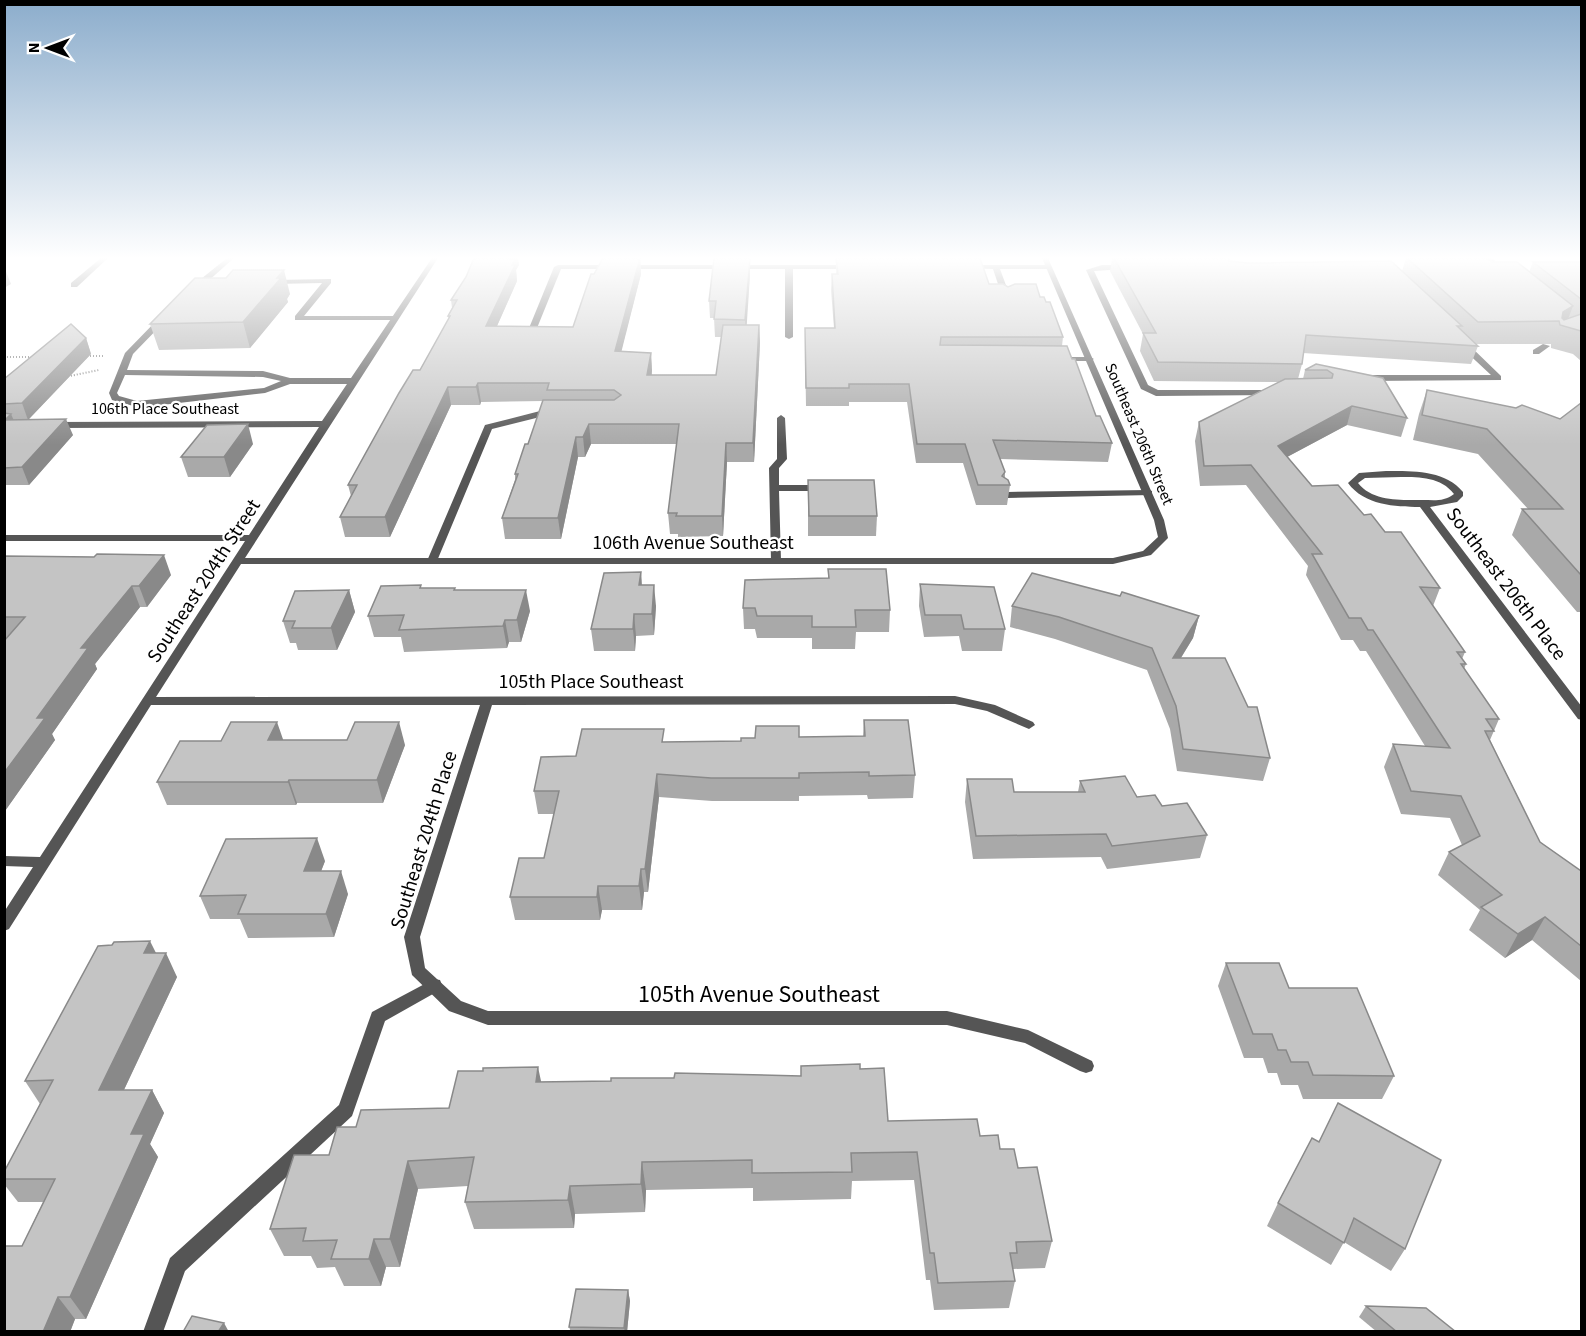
<svg xmlns="http://www.w3.org/2000/svg" width="1586" height="1336" font-family="'Source Sans 3',sans-serif">
  <rect width="100%" height="100%" fill="#fff"/>
  <g fill="none" stroke-linecap="round" stroke-linejoin="round">
    <g stroke="#777" stroke-width="2" stroke-dasharray="1 2" stroke-linecap="butt">
      <polyline points="84,356 103,356"/>
      <polyline points="4,357 34,357"/>
      <polyline points="65,377 99,370"/>
    </g>
    <g fill="#555" fill-rule="evenodd">
      <polygon points="101,258 108,258 77,287 71,287 71,283"/>
      <polygon points="227,258 234,258 197,291 191,291 191,287"/>
      <polygon points="1485,258 1492,258 1508,272 1501,274"/>
      <polygon points="558,265 852,265 856,267 852,269 793,269 793,337 789,339 785,337 785,269 561,269 535,333 528,335 527,333 554,267"/>
      <polygon points="968,265 1048,265 1052,267 1048,269 1000,269 1011,299 1007,301 1003,299 993,269 966,268 966,266"/>
      <polygon points="1102,265 1125,265 1129,267 1125,269 1094,271 1148,385 1158,390 1273,390 1277,393 1276,395 1156,396 1141,389 1086,270"/>
      <polygon points="331,279 331,283 304,316 395,316 399,318 395,320 295,320 295,316 322,283 273,284 269,282 273,280"/>
      <path d="M159 318 166 320 133 354 127 370 263 371 290 378H354L358 381 354 384H290L265 393 153 406 137 407 112 400 109 393 125 353ZM125 375 263 377 281 381 264 388 137 401 119 396 117 393Z"/>
      <polygon points="1461,343 1467,343 1501,376 1501,380 1365,381 1361,378 1365,375 1491,375 1461,347"/>
      <polygon points="1543,344 1550,346 1539,354 1533,354 1533,350"/>
      <polygon points="1055,357 1090,357 1094,359 1090,361 1055,361"/>
      <polygon points="540,411 552,411 556,414 552,417 540,417 492,429 437,561 432,564 428,563 427,561 485,425"/>
      <polygon points="781,415 785,418 787,459 779,468 779,485 822,485 827,488 822,491 779,491 781,561 776,564 771,561 769,468 777,459 777,418"/>
      <polygon points="1149,490 1152,491 1152,495 1007,498 1002,495 1007,492"/>
      <polygon points="434,979 440,980 442,985 440,990 385,1021 352,1116 185,1271 163,1332 143,1332 170,1258 339,1105 372,1012"/>
    </g>
    <g fill="#555" fill-rule="evenodd">
      <polygon points="432,258 438,258 245,558 1113,558 1143,551 1158,537 1154,520 1042,258 1048,258 1164,520 1168,538 1151,555 1113,564 241,564 156,697 955,696 995,705 1033,722 1035,725 1029,729 987,711 955,704 492,705 420,937 425,968 461,1001 488,1011 947,1011 1028,1030 1092,1061 1094,1066 1092,1071 1086,1073 1080,1071 1025,1043 947,1025 488,1025 449,1011 412,975 404,937 480,705 151,705 9,929 4,931 4,912 33,867 4,866 4,856 40,857 245,541 4,541 4,535 249,535 319,427 53,428 48,425 53,422 322,421"/>
      <path d="M1386 471C1413 471 1445 470 1463 492V496L1457 502 1430 507 1582 707V720L1578 719 1420 507C1395 507 1364 505 1348 483L1359 473ZM1401 477C1420 477 1441 477 1454 494 1444 502 1434 500 1422 500 1402 500 1373 502 1358 483L1365 478Z"/>
    </g>
  </g>
  <g fill="#a9a9a9">
    <polygon points="474,258 518,258 519,265 516,270 517,281 497,326 573,327 594,274 640,258 641,274 621,351 651,353 652,375 716,375 721,337 715,337 714,318 710,318 709,301 750,258 750,274 746,325 759,325 760,342 754,462 727,462 723,536 678,537 678,534 670,534 668,513 677,444 591,444 585,457 578,457 561,539 505,539 502,518 515,480 515,474 528,444 543,401 481,402 480,405 451,405 390,537 345,537 340,517 351,496 348,485 420,370 449,319 448,316 452,308 451,300 466,277"/>
    <polygon points="836,258 1008,287 1040,297 1046,302 1063,337 1062,346 1072,359 1096,416 1112,443 1108,462 1000,459 1005,472 1005,478 1010,485 1007,505 976,505 963,463 916,463 907,402 849,402 849,406 806,406 805,345 834,328 831,290 832,274 836,274"/>
    <polygon points="1112,258 1229,258 1229,261 1247,263 1402,271 1406,258 1486,258 1492,262 1529,272 1533,262 1581,262 1581,361 1573,354 1551,348 1551,344 1476,344 1478,346 1471,364 1303,353 1302,364 1298,379 1303,379 1305,370 1316,364 1383,378 1407,418 1401,437 1347,425 1287,457 1312,486 1364,515 1385,532 1440,588 1433,606 1465,652 1462,659 1466,664 1464,669 1499,719 1490,740 1540,842 1581,871 1581,981 1532,940 1505,958 1469,930 1480,910 1438,875 1449,852 1462,845 1450,818 1401,814 1384,767 1393,744 1425,746 1366,651 1360,651 1353,640 1341,640 1306,575 1308,566 1246,485 1200,486 1195,441 1199,422 1279,382 1154,381 1140,351 1143,334 1110,271"/>
    <polygon points="290,294 287,299 288,302 250,348 159,350 150,324"/>
    <polygon points="86,338 91,354 29,419 73,435 29,485 4,485 4,379"/>
    <polygon points="1427,390 1560,419 1581,403 1581,612 1577,612 1512,535 1522,509 1528,509 1478,454 1413,440 1419,414"/>
    <polygon points="253,444 230,477 188,477 181,457"/>
    <polygon points="808,480 877,516 876,536 808,536"/>
    <polygon points="4,556 94,557 171,575 147,607 140,607 95,664 97,669 52,734 55,740 5,811 4,811 4,641 6,639 4,639"/>
    <polygon points="828,569 890,610 889,632 856,632 855,649 812,649 812,638 757,638 755,629 744,629 743,608 828,578"/>
    <polygon points="641,572 642,585 656,606 654,635 636,636 635,651 594,651 591,629"/>
    <polygon points="920,584 1005,629 1002,651 962,651 959,636 924,637 919,606"/>
    <polygon points="422,588 455,590 530,611 521,642 509,642 507,648 404,652 401,637 374,637 368,616"/>
    <polygon points="349,590 355,612 337,650 298,650 296,643 290,643 283,621"/>
    <polygon points="1012,606 1199,616 1193,638 1181,658 1270,758 1263,781 1177,771 1170,729 1147,670 1055,639 1010,627"/>
    <polygon points="864,720 915,775 913,798 868,799 867,795 799,796 799,801 712,801 659,797 648,892 644,892 642,910 602,910 600,920 515,920 510,897 544,858 554,814 538,814 534,791 576,756 665,742 741,741 799,737 863,736"/>
    <polygon points="283,740 405,745 383,803 297,803 296,805 167,805 157,782"/>
    <polygon points="967,779 1014,792 1078,792 1080,781 1137,797 1162,806 1207,835 1200,858 1107,869 1101,857 973,859 965,802"/>
    <polygon points="325,861 321,871 348,894 334,937 248,938 240,919 210,919 200,896"/>
    <polygon points="156,953 177,977 124,1090 152,1090 164,1113 150,1144 158,1157 86,1319 75,1319 70,1332 4,1332 22,1246 43,1202 18,1202 4,1184 4,1172 40,1104 25,1081"/>
    <polygon points="1226,963 1289,988 1394,1076 1382,1099 1303,1099 1298,1085 1281,1085 1277,1073 1268,1073 1263,1058 1244,1058 1218,986"/>
    <polygon points="860,1069 888,1121 980,1136 1000,1149 1018,1168 1052,1241 1045,1268 1013,1269 1015,1281 1009,1308 934,1310 930,1280 926,1280 914,1180 852,1181 851,1199 753,1201 753,1188 646,1190 645,1212 575,1214 574,1228 474,1229 465,1202 468,1186 418,1189 400,1267 386,1267 381,1286 344,1286 335,1267 317,1268 311,1256 284,1256 270,1229 329,1155 356,1127 449,1108 542,1082 611,1081 801,1076"/>
    <polygon points="1312,1138 1405,1249 1391,1271 1344,1242 1331,1265 1267,1226 1278,1203"/>
    <polygon points="628,1290 630,1301 627,1332 571,1332 569,1327"/>
    <polygon points="1366,1306 1456,1332 1377,1332 1359,1317"/>
  </g>
  <g fill="#898989">
    <polygon points="512,258 518,258 519,265 516,270 517,281 489,344 486,326"/>
    <polygon points="640,258 641,274 617,369 615,351"/>
    <polygon points="750,258 750,274 746,337 745,320"/>
    <polygon points="5,269 11,284 4,288 4,269"/>
    <polygon points="284,270 290,294 287,299 288,302 250,348 243,322"/>
    <polygon points="1573,306 1565,327 1560,325 1563,312"/>
    <polygon points="759,325 760,342 754,462 753,443"/>
    <polygon points="86,338 91,354 28,420 22,403"/>
    <polygon points="651,353 652,371 648,393 647,375"/>
    <polygon points="478,383 481,402 480,405 476,387"/>
    <polygon points="448,387 451,405 390,537 385,517"/>
    <polygon points="1352,406 1347,425 1272,465 1278,446"/>
    <polygon points="11,414 18,430 5,420"/>
    <polygon points="66,419 73,435 29,485 22,467"/>
    <polygon points="248,424 253,444 230,477 224,457"/>
    <polygon points="589,424 591,444 585,457 583,437"/>
    <polygon points="576,437 578,457 561,539 558,518"/>
    <polygon points="726,443 727,462 723,536 722,516"/>
    <polygon points="164,555 171,575 147,607 139,586"/>
    <polygon points="641,572 642,594 639,585"/>
    <polygon points="654,585 656,606 654,635 652,614"/>
    <polygon points="132,586 140,607 95,664 97,669 52,734 55,740 5,811 4,809 4,773 37,718 81,648"/>
    <polygon points="349,590 355,612 337,650 331,628"/>
    <polygon points="526,590 530,611 521,642 517,620"/>
    <polygon points="634,614 636,636 635,651 633,629"/>
    <polygon points="1199,616 1193,638 1167,680 1173,658"/>
    <polygon points="505,620 509,642 507,648 503,626"/>
    <polygon points="277,722 285,745 268,740"/>
    <polygon points="399,722 405,745 383,803 377,780"/>
    <polygon points="657,774 659,797 648,892 645,869"/>
    <polygon points="289,780 297,803 296,805 288,782"/>
    <polygon points="317,838 325,861 312,895 304,871"/>
    <polygon points="641,869 644,892 642,910 639,886"/>
    <polygon points="341,871 348,894 334,937 326,914"/>
    <polygon points="598,886 602,910 600,920 597,897"/>
    <polygon points="1545,917 1532,940 1505,958 1518,934"/>
    <polygon points="150,941 161,963 166,953 177,977 113,1113 99,1090 144,953"/>
    <polygon points="538,1067 544,1095 536,1082"/>
    <polygon points="152,1090 164,1113 150,1144 158,1157 86,1319 70,1297 131,1134"/>
    <polygon points="408,1161 418,1189 400,1267 390,1239"/>
    <polygon points="642,1162 646,1190 645,1212 641,1184"/>
    <polygon points="570,1186 575,1214 574,1228 568,1200"/>
    <polygon points="374,1239 386,1267 381,1286 369,1259"/>
    <polygon points="628,1290 630,1301 627,1332 625,1332 624,1328"/>
    <polygon points="58,1297 75,1319 70,1332 43,1332"/>
    <polygon points="224,1323 229,1332 218,1332"/>
  </g>
  <g fill="#c4c4c4" stroke="#898989" stroke-width="1.5">
    <polygon points="474,258 512,258 511,259 515,259 512,265 515,265 486,326 573,327 591,274 594,274 603,258 640,258 615,351 651,353 647,375 716,375 723,325 759,325 753,443 726,443 722,516 676,516 677,513 668,513 679,424 589,424 583,437 576,437 558,518 502,518 518,474 515,474 525,444 528,444 543,400 614,400 621,395 614,390 547,390 549,383 478,383 476,387 448,387 385,517 340,517 357,485 348,485 399,393 413,370 420,370 450,316 448,316 457,300 451,300 466,277"/>
    <polygon points="714,258 750,258 745,320 714,319 716,301 709,301"/>
    <polygon points="836,258 980,258 989,284 1003,284 1008,287 1015,284 1036,284 1040,297 1044,297 1046,302 1050,302 1063,337 941,337 940,345 1067,346 1072,359 1075,359 1096,416 1100,416 1112,443 993,440 1005,472 1002,476 1008,480 1010,485 978,485 965,444 917,444 909,384 849,384 849,388 806,388 805,328 835,328 832,274 838,274"/>
    <polygon points="1114,258 1229,258 1229,261 1247,263 1391,261 1462,326 1457,326 1478,346 1306,335 1302,364 1158,362 1143,333 1156,333"/>
    <polygon points="1407,258 1486,258 1492,262 1517,262 1573,306 1563,312 1562,318 1564,320 1581,314 1581,331 1560,325 1559,321 1478,322"/>
    <polygon points="1533,262 1581,262 1581,299"/>
    <polygon points="233,270 284,270 277,278 281,278 243,322 150,324 195,278 226,278"/>
    <polygon points="71,324 86,338 22,403 4,404 4,379"/>
    <polygon points="1316,364 1383,378 1407,418 1352,406 1278,446 1312,486 1338,485 1364,515 1371,514 1385,532 1401,532 1440,588 1420,587 1465,652 1457,652 1466,664 1461,664 1499,719 1486,719 1494,731 1485,731 1540,842 1581,871 1581,946 1545,917 1518,934 1481,907 1502,895 1449,852 1480,836 1461,796 1411,791 1393,744 1450,748 1373,630 1368,630 1361,618 1349,618 1312,554 1322,554 1251,465 1204,466 1199,422 1285,379 1332,378 1333,374 1327,370 1305,370"/>
    <polygon points="1427,390 1516,408 1522,405 1560,419 1581,403 1581,575 1522,509 1563,509 1487,429 1422,415"/>
    <polygon points="4,413 11,414 5,420 66,419 22,467 4,468"/>
    <polygon points="248,424 224,457 181,457 207,425"/>
    <polygon points="808,480 874,480 877,516 809,516"/>
    <polygon points="97,554 164,555 139,586 132,586 81,648 88,648 37,718 45,718 4,773 4,641 25,617 4,617 4,556 94,557"/>
    <polygon points="828,569 886,569 890,610 855,610 856,627 812,627 812,616 757,616 755,608 743,608 745,580 829,578"/>
    <polygon points="641,572 639,585 654,585 652,614 634,614 633,629 591,629 604,573"/>
    <polygon points="1032,573 1120,596 1122,592 1199,616 1173,658 1225,658 1248,707 1257,707 1270,758 1183,749 1176,706 1152,648 1059,617 1012,606"/>
    <polygon points="920,584 994,587 1005,629 964,629 961,615 925,615"/>
    <polygon points="421,585 420,588 455,588 454,590 526,590 517,620 505,620 503,626 399,630 404,615 368,616 381,586"/>
    <polygon points="349,590 331,628 292,628 295,621 283,621 295,591"/>
    <polygon points="864,720 908,720 915,775 869,776 869,772 799,773 799,778 711,778 657,774 645,869 641,869 639,886 598,886 597,897 510,897 519,858 544,858 559,791 534,791 541,757 576,756 582,729 664,729 662,742 741,741 741,738 755,738 756,726 799,726 799,737 865,736"/>
    <polygon points="231,722 277,722 268,740 347,740 355,722 399,722 377,780 289,780 288,782 157,782 180,741 221,741"/>
    <polygon points="1125,776 1137,797 1155,795 1162,806 1187,803 1207,835 1112,846 1106,834 976,836 967,779 1012,779 1014,792 1085,792 1080,781"/>
    <polygon points="317,838 304,871 341,871 326,914 238,914 246,895 200,896 226,839"/>
    <polygon points="150,941 144,953 166,953 99,1090 152,1090 131,1134 144,1134 70,1297 58,1297 43,1332 4,1332 4,1246 22,1246 55,1179 4,1179 4,1172 53,1080 25,1081 98,946 112,945 114,942"/>
    <polygon points="1226,963 1279,963 1289,988 1357,988 1394,1076 1313,1075 1308,1062 1291,1062 1286,1050 1278,1050 1272,1034 1253,1034"/>
    <polygon points="860,1064 860,1069 884,1068 888,1121 977,1119 980,1136 998,1135 1000,1149 1014,1149 1018,1168 1037,1167 1052,1241 1016,1242 1017,1253 1010,1253 1015,1281 938,1283 934,1253 930,1253 917,1152 851,1153 852,1172 752,1173 752,1160 642,1162 641,1184 570,1186 568,1200 465,1202 474,1157 408,1161 390,1239 374,1239 369,1259 331,1259 337,1240 303,1241 306,1228 270,1229 294,1155 329,1155 337,1127 356,1127 361,1110 449,1108 458,1071 483,1071 483,1068 538,1067 536,1082 611,1081 611,1078 674,1078 675,1073 801,1076 801,1066"/>
    <polygon points="1338,1103 1441,1160 1405,1249 1354,1218 1344,1243 1278,1203 1312,1138 1319,1142"/>
    <polygon points="576,1289 628,1290 624,1328 569,1327"/>
    <polygon points="1366,1306 1426,1308 1456,1332 1397,1332"/>
    <polygon points="192,1316 224,1323 218,1332 183,1332"/>
  </g>
  <linearGradient id="sky" x2="0" y2="1"><stop stop-color="#8cadcc"/><stop offset="0.58" stop-color="#fff"/><stop offset="1" stop-color="#fff" stop-opacity="0"/></linearGradient>
  <rect width="1586" height="445" fill="url(#sky)"/>
  <g text-anchor="middle" dominant-baseline="central" stroke-width="4.5" stroke-linejoin="round" paint-order="stroke">
    <g font-size="16" fill="#000" stroke="#fff">
      <text x="165" y="409">106th Place Southeast</text>
      <text transform="translate(1139 434) rotate(67)">Southeast 206th Street</text>
    </g>
    <g font-size="20" fill="#000" stroke="#fff">
      <text x="693" y="543">106th Avenue Southeast</text>
      <text transform="translate(204 581) rotate(-57)">Southeast 204th Street</text>
      <text transform="translate(1506 584) rotate(53)">Southeast 206th Place</text>
      <text x="591" y="682">105th Place Southeast</text>
      <text transform="translate(424 840) rotate(-73)">Southeast 204th Place</text>
    </g>
    <g font-size="24" fill="#000" stroke="#fff">
      <text x="759" y="994">105th Avenue Southeast</text>
    </g>
  </g>
  <rect width="1586" height="1336" fill="none" stroke="#000000" stroke-width="12"/>
  <g transform="translate(48 48) rotate(270)" stroke="#ffffff" stroke-width="4.5" paint-order="stroke">
  <path d="M0-4.5L10 22L0 15L-10 22Z" fill="#000000"/>
  <text y="-9" font-size="16" font-weight="bold" text-anchor="middle" fill="#000000">N</text>
  </g>
</svg>
